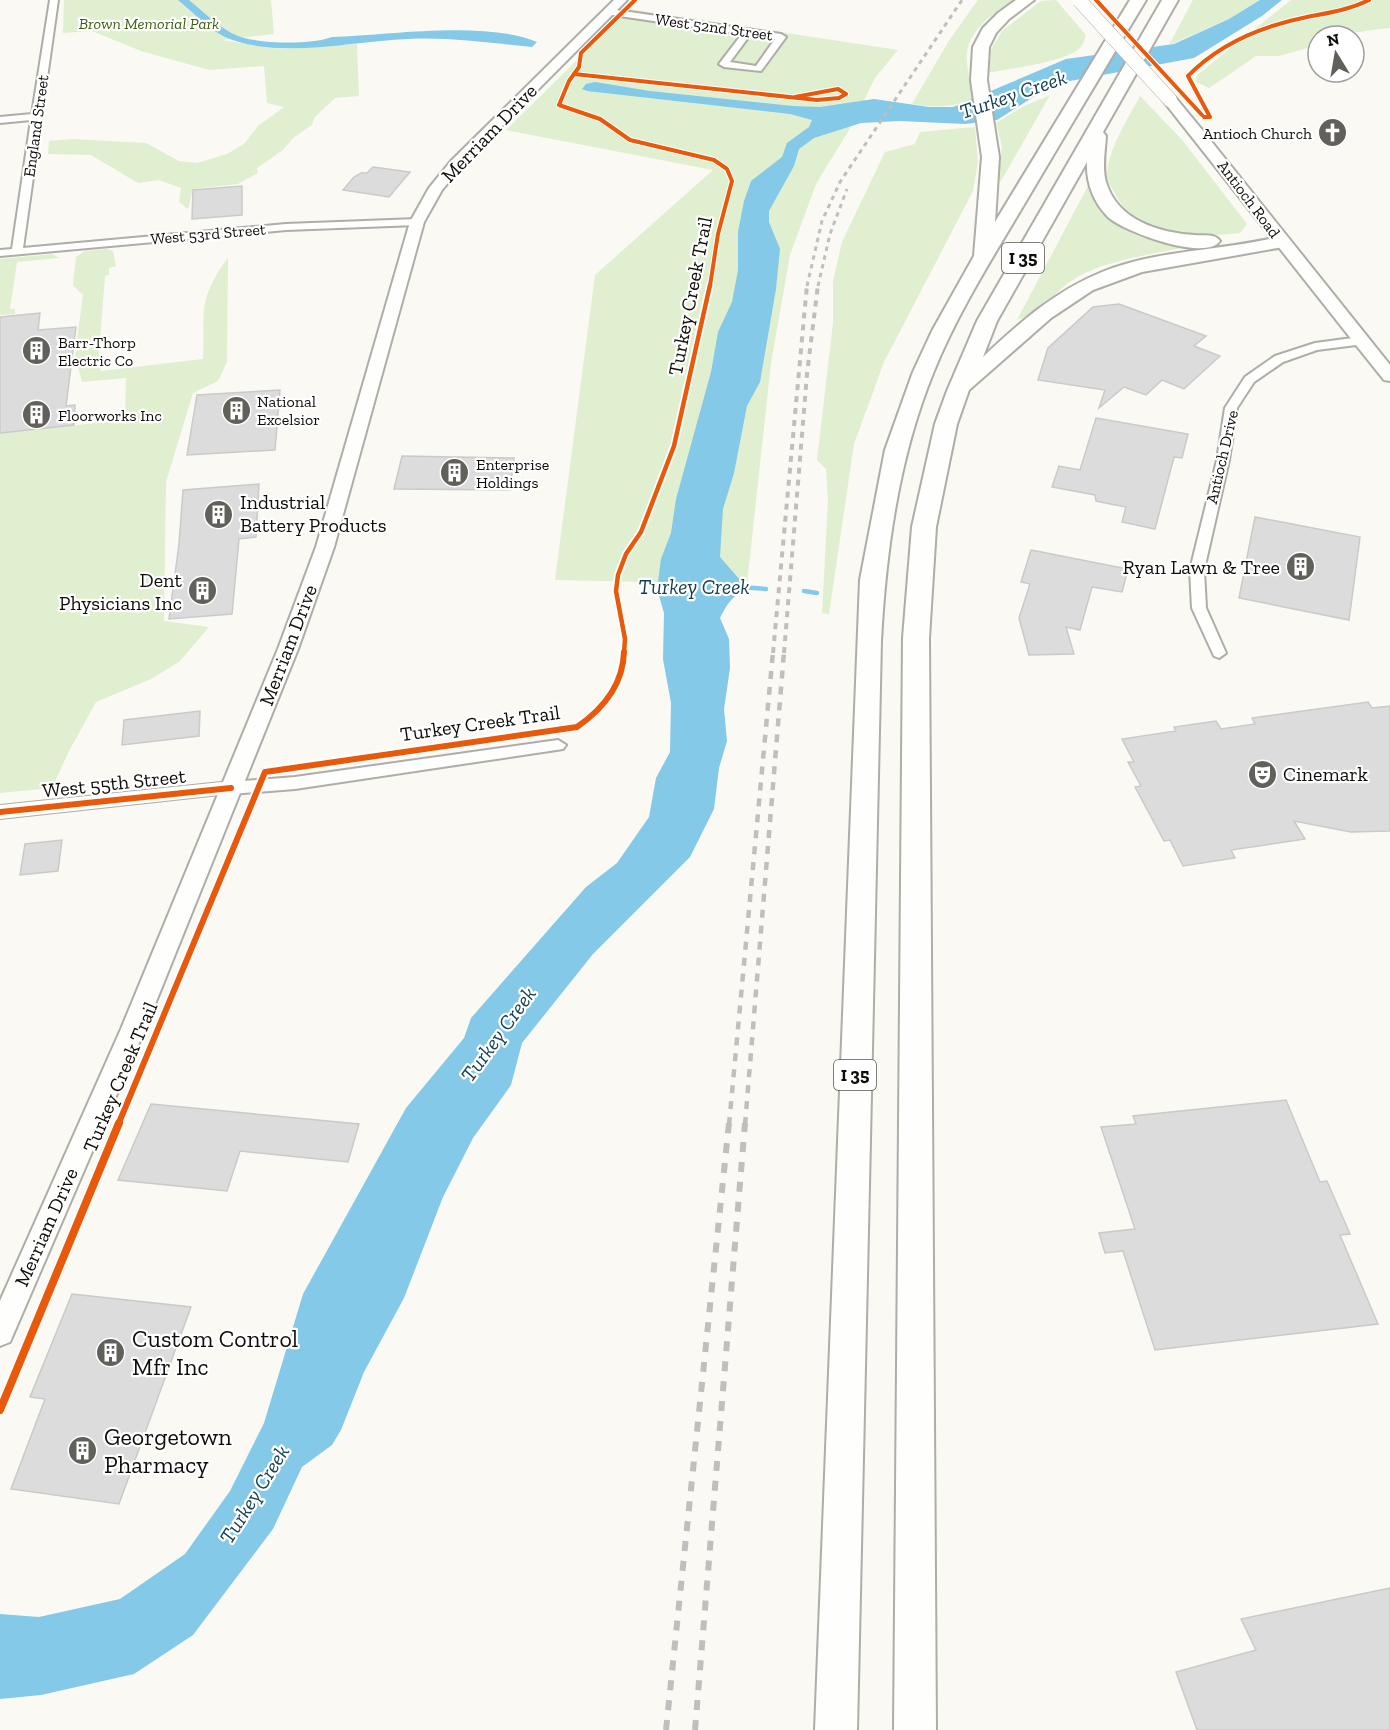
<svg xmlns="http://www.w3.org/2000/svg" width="1390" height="1730" font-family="'Zilla Slab',serif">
  <rect width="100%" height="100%" fill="#faf9f4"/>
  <g fill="#e0efcf">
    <polygon points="64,0 271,0 274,34 222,40 281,49 357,44 359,96 335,98 315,117 312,125 293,138 283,150 257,168 258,173 238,184 193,189 188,209 179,202 181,188 159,180 138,183 91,155 48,154 49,141 72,139 146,143 179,161 197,163 227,154 244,144 258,126 284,107 267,103 264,66 209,70 141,51 92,31 63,33"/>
    <path d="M978 0H1014C992 14 964 32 967 62 968 75 972 87 972 100 951 107 934 108 912 104L950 39Z"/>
    <path d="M1056 0 1086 35C1085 39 1083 45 1080 48 1066 62 1008 69 987 73L988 55 1002 31 1041 1Z"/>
    <polygon points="1193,0 1260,0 1229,19 1169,45"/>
    <path d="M1291 0H1390V28C1366 30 1342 36 1318 36V45L1279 56H1256L1209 88 1196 82 1197 75Z"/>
    <polygon points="629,9 898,50 875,78 852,125 816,184 790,255 771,363 747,584 555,580 595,275 713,170 506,130"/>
    <polygon points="1050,95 1001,181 996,180 1002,147 996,123 1022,107"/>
    <path d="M1140 96 1183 141 1247 224 1240 233C1197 238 1136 237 1114 192 1112 188 1107 181 1107 176 1107 151 1129 117 1140 96Z"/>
    <polygon points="975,127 978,162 973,191 884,362 854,444 829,614 822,613 828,501 826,469 817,460 833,323 833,281 842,242 885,152 915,144 920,132"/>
    <path d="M1088 186C1112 224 1136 238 1180 245L1182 248C1151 254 1101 262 1074 279 1054 292 1040 313 1017 320Z"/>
    <path d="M107 249 113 251 116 266 109 268V275L105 276 99 353 101 371 203 359C205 310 197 300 228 258L227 362 218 381 193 393 166 482 164 621 209 627 179 662 151 679 96 702 69 751 52 788 0 793V433L125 420 126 378 82 382 75 355 83 295 73 285 76 257 85 251Z"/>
    <polygon points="52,254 60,258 17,262 10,309 15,309 15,314 0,315 0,259"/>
  </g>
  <g fill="#84c9e7">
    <path d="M178 0H189C204 12 220 29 238 36 260 44 310 45 332 37 391 35 483 20 537 42L532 47C490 43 450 37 408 39 353 41 278 60 225 37 208 29 193 12 178 0Z"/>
    <path d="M1260 0H1282L1262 16 1194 58 1054 84 997 120 965 124 899 121 861 123 814 138 799 149 794 166 769 211V222L780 249 776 289 760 382 747 406 734 473 723 509 720 557 748 589C733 594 727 604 720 618L729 639 730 668 724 709 727 741 719 768 714 809 690 857 593 954 522 1043 511 1085 473 1138 443 1197 404 1298 364 1372 341 1430 332 1445 302 1467 273 1529 193 1635 134 1674 41 1695 0 1699V1614L39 1617 120 1599 185 1554 230 1491 264 1423 303 1294 406 1108 464 1038 471 1018 586 887 617 863 649 817 656 778 670 752 671 703 663 659 664 613 657 589 661 559 671 533 676 499 711 372 718 332 732 302 738 270V232L744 201 751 181 782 157 787 143 809 127 812 120 790 114 587 91 582 89 586 84 595 82 650 91 793 106 820 107 874 99 929 107H953L1066 59 1174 44 1229 19Z"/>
  </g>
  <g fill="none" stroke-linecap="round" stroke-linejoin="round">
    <g stroke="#84c9e7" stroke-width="4.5">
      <polyline points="740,587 766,589"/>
      <polyline points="804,591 817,593"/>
    </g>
  </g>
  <g fill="#dddcdc" stroke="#cacaca" stroke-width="1.5">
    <polygon points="373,167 410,172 389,197 343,190 354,177 361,173 367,173"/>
    <polygon points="242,186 242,215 192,219 193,190"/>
    <polygon points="1119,304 1206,336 1194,346 1220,356 1184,389 1162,380 1146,395 1124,387 1099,408 1105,390 1038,380 1048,348 1093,307"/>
    <polygon points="40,313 38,330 76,327 66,406 75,405 74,425 0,433 0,317"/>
    <polygon points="280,390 275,450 187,455 197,395"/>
    <polygon points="1096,418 1188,434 1182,458 1174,457 1155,529 1122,522 1126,507 1096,501 1095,495 1052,487 1059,466 1080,470"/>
    <polygon points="402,456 514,458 510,490 394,489"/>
    <polygon points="259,484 256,537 239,539 232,614 169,619 179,544 183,490"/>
    <polygon points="1255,517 1360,537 1349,620 1239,598"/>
    <polygon points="1031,550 1128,569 1122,592 1092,587 1080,630 1066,627 1074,654 1029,655 1019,618 1030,584 1021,582"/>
    <polygon points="1368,702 1372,708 1390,706 1390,831 1351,832 1294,821 1305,839 1231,850 1235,858 1183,866 1170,840 1164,841 1135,787 1141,786 1128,762 1134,762 1122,739 1176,731 1174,727 1216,721 1221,729 1255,724 1252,718"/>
    <polygon points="200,711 199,736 122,745 124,720"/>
    <polygon points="62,840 58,871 20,875 25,844"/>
    <polygon points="1286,1100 1320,1182 1327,1181 1350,1234 1340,1235 1378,1324 1155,1350 1123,1251 1105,1253 1099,1233 1135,1229 1101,1127 1136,1124 1133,1116"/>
    <polygon points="151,1104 359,1124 348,1162 240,1151 227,1191 118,1180"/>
    <polygon points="72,1294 191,1307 119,1504 11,1489 45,1399 30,1397"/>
    <polygon points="1390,1588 1390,1730 1197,1730 1176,1672 1256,1650 1241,1619"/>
  </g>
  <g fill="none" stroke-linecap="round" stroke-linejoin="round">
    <defs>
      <g id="minor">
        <polygon points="50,0 58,0 23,248 286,224 417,219 422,222 417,225 286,230 0,256 0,250 12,249 31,120 0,123 0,117 32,114"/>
        <path d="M609 9 781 34 786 37 761 71 724 67 719 64 742 34 606 14 605 12ZM750 35 775 39 756 66 730 62Z"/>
        <polygon points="1360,337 1364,338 1364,344 1317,350 1283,362 1254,382 1237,408 1229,460 1204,570 1206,608 1226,653 1219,658 1214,656 1192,608 1190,570 1217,460 1225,408 1245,377 1275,356 1315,343"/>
        <polygon points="558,740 566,745 563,749 295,789 231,794 223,788 231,782 295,777"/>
      </g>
      <polygon id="tertiary" points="231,781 238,783 240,788 238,793 0,819 0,805"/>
      <g id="secondary">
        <polygon points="614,0 627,0 461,167 442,190 424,222 334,547 298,649 145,1029 10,1342 0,1346 0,1301 121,1029 278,649 316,547 410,222 429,188 451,161"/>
        <polygon points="1170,96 1175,97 1203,131 1390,365 1390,381 1384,380 1356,345 1165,103 1163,100"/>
      </g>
      <g id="motorway">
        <path d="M1016 0H1034L1009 19 996 33 989 47 987 80 999 157 995 222 1130 0H1146C1105 68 1065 135 1025 203 993 257 958 312 934 371 899 456 886 549 881 641L857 1730H815L860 580 885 450 913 372 932 331 974 256 982 157 971 80 973 47 983 28 998 13Z"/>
        <path d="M1162 0H1178L1103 132 1106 136C1105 151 1102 168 1106 182 1117 220 1159 233 1195 235 1204 236 1215 233 1220 241 1206 262 1124 232 1108 217 1093 202 1086 182 1087 162L997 321 983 357C1019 323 1055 291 1102 272 1159 249 1223 251 1282 236L1291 242 1289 246 1142 272 1093 290 1051 318 969 390 957 424 936 527 929 638 936 1730H894L903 638 912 527 935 424 947 391 977 321Z"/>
      </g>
    </defs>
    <use href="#minor" stroke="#aeada8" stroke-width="4"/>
    <use href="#tertiary" stroke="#aeada8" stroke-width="2"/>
    <use href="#secondary" stroke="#aeada8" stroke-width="4"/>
    <use href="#motorway" stroke="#aeada8" stroke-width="4"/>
    <use href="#minor" fill="#fefefd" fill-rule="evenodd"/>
    <use href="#tertiary" fill="#fefefd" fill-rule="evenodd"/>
    <use href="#secondary" fill="#fefefd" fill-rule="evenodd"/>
    <use href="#motorway" fill="#fefefd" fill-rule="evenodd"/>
    <g stroke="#c0bfbe" stroke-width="3" stroke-dasharray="4.5 4.5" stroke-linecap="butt">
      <polyline points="807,286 822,221 840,182 962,0"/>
      <polyline points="818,286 830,234 847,189"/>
    </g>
    <g stroke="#c0bfbe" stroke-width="4" stroke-dasharray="6 6" stroke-linecap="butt">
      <polyline points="773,653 807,285"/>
      <polyline points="784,653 807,374 818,285"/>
    </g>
    <g stroke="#c0bfbe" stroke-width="4.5" stroke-dasharray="8 8" stroke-linecap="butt">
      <polyline points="729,1125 773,652"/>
      <polyline points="745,1125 784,652"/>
    </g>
    <g stroke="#c0bfbe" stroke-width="6" stroke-dasharray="10 10" stroke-linecap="butt">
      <polyline points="666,1730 729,1123"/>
      <polyline points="695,1730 745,1123"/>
    </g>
    <defs>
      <polyline id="secondary-bridge" points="1079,0 1170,100"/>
    </defs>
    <use href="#secondary-bridge" stroke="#aeada8" stroke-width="15" stroke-linecap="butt"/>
    <use href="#secondary-bridge" stroke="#fefefd" stroke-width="14"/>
    <defs>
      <g id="cycleway-far3">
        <polyline points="635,0 581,53 579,67 569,81 559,105 600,119 630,140 714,160 727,169 732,181 718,234 710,286"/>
        <polyline points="1096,0 1202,115"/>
        <polyline points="574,74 817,100 839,98 846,94 838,89 795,97"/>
        <path d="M1204 117H1210L1188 76C1220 43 1262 26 1307 17 1328 13 1349 10 1369 0"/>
      </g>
      <polyline id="cycleway-far2" points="624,653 625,639 616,591 618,575 626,554 641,532 674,446 710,285"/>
      <g id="cycleway-far1">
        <polyline points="0,812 231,788"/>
        <path d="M118 1125 265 772 577 727C603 709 623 684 624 652"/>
      </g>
      <polyline id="cycleway" points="0,1410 119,1123"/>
    </defs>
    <use href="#cycleway-far3" stroke="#fff" stroke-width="6"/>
    <use href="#cycleway-far2" stroke="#fff" stroke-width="8"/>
    <use href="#cycleway-far1" stroke="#fff" stroke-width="10"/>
    <use href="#cycleway" stroke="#fff" stroke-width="11"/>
    <use href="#cycleway-far3" stroke="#e8590c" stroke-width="4"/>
    <use href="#cycleway-far2" stroke="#e8590c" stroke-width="4.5"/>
    <use href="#cycleway-far1" stroke="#e8590c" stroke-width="6"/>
    <use href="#cycleway" stroke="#e8590c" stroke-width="8"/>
  </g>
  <defs>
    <symbol id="church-disc" viewBox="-11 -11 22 22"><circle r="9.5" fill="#61605b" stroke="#fff"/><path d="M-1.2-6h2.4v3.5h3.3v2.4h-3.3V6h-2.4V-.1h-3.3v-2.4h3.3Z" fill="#fff"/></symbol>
    <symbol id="building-disc" viewBox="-11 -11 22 22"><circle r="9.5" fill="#61605b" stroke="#fff"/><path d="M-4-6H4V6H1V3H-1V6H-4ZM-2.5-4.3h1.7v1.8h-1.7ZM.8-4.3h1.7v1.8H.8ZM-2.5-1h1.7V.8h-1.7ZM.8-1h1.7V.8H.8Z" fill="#fff"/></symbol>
    <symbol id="theatre-disc" viewBox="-11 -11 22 22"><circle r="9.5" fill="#61605b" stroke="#fff"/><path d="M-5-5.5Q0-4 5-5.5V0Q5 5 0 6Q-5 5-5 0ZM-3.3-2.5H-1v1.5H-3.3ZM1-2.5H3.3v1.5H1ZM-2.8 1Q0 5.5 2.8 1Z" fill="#fff"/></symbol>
  </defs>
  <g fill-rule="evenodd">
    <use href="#church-disc" x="1316" y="116" width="33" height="33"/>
    <use href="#building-disc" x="20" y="334" width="33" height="33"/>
    <use href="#building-disc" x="220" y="394" width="33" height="33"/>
    <use href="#building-disc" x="20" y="398" width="33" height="33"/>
    <use href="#building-disc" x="438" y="456" width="33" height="33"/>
    <use href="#building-disc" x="202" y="498" width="33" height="33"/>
    <use href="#building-disc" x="1284" y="550" width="33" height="33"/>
    <use href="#building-disc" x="186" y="574" width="33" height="33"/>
    <use href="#theatre-disc" x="1246" y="758" width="33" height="33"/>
    <use href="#building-disc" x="94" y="1336" width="33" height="33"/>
    <use href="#building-disc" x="66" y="1434" width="33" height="33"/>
  </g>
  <g text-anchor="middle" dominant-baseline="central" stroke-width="4.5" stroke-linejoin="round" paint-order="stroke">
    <g font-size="16" font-style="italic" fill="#3d600e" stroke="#fff">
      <text x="149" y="23">Brown Memorial Park</text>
    </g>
    <g font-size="16" fill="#0f0d09" stroke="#fff">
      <text transform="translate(714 27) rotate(8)">West 52nd Street</text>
      <text transform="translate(36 126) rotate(-82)">England Street</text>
      <text transform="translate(1249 199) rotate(53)">Antioch Road</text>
      <text transform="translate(208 234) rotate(-5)">West 53rd Street</text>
      <text transform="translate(1222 457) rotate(-77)">Antioch Drive</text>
    </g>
    <g font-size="16" fill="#0f0d09" stroke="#fff" text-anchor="start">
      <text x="1312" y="133" text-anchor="end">Antioch Church</text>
      <text x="58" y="342">Barr-Thorp<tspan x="58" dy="18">Electric Co</tspan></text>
      <text x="257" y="401">National<tspan x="257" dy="18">Excelsior</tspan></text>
      <text x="58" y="415">Floorworks Inc</text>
      <text x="476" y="464">Enterprise<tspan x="476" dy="18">Holdings</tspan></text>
    </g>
    <g fill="#fff" stroke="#575653" stroke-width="1.5">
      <rect x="1002" y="243" width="42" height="30" rx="4.5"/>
      <rect x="834" y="1060" width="42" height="30" rx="4.5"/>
    </g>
    <g font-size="18" font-weight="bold" fill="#0f0d09">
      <text x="1023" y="258">I 35</text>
      <text x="855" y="1075">I 35</text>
    </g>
    <g font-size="20" fill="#0f0d09" stroke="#fff">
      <text transform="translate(489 133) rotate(-46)">Merriam Drive</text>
      <text transform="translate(690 296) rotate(-79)">Turkey Creek Trail</text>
      <text transform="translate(288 645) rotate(-69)">Merriam Drive</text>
      <text transform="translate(480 723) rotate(-8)">Turkey Creek Trail</text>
      <text transform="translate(114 783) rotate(-6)">West 55th Street</text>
      <text transform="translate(120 1077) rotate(-67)">Turkey Creek Trail</text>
      <text transform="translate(46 1227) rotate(-66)">Merriam Drive</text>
    </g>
    <g font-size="20" fill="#0f0d09" stroke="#fff" text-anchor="start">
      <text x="240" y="502">Industrial<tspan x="240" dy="23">Battery Products</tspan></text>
      <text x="1280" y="567" text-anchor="end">Ryan Lawn &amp; Tree</text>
      <text x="182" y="580" text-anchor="end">Dent<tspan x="182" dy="23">Physicians Inc</tspan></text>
      <text x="1283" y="774">Cinemark</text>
    </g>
    <g font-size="21" font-style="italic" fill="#164154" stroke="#fff">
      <text transform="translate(1013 94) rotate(-19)">Turkey Creek</text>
      <text x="694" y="586">Turkey Creek</text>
      <text transform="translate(498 1034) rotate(-54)">Turkey Creek</text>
      <text transform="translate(254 1494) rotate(-58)">Turkey Creek</text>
    </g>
    <g font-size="24" fill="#0f0d09" stroke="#fff" text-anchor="start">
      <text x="132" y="1338">Custom Control<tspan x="132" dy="28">Mfr Inc</tspan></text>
      <text x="104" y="1436">Georgetown<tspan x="104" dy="28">Pharmacy</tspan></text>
    </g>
  </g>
  <g transform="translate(1336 54) rotate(349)"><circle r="28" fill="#ffffff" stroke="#9f9e9d" stroke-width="1.5"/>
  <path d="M0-4.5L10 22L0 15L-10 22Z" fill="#61605b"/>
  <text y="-9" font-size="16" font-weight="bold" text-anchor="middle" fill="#0f0d09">N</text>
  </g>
</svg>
